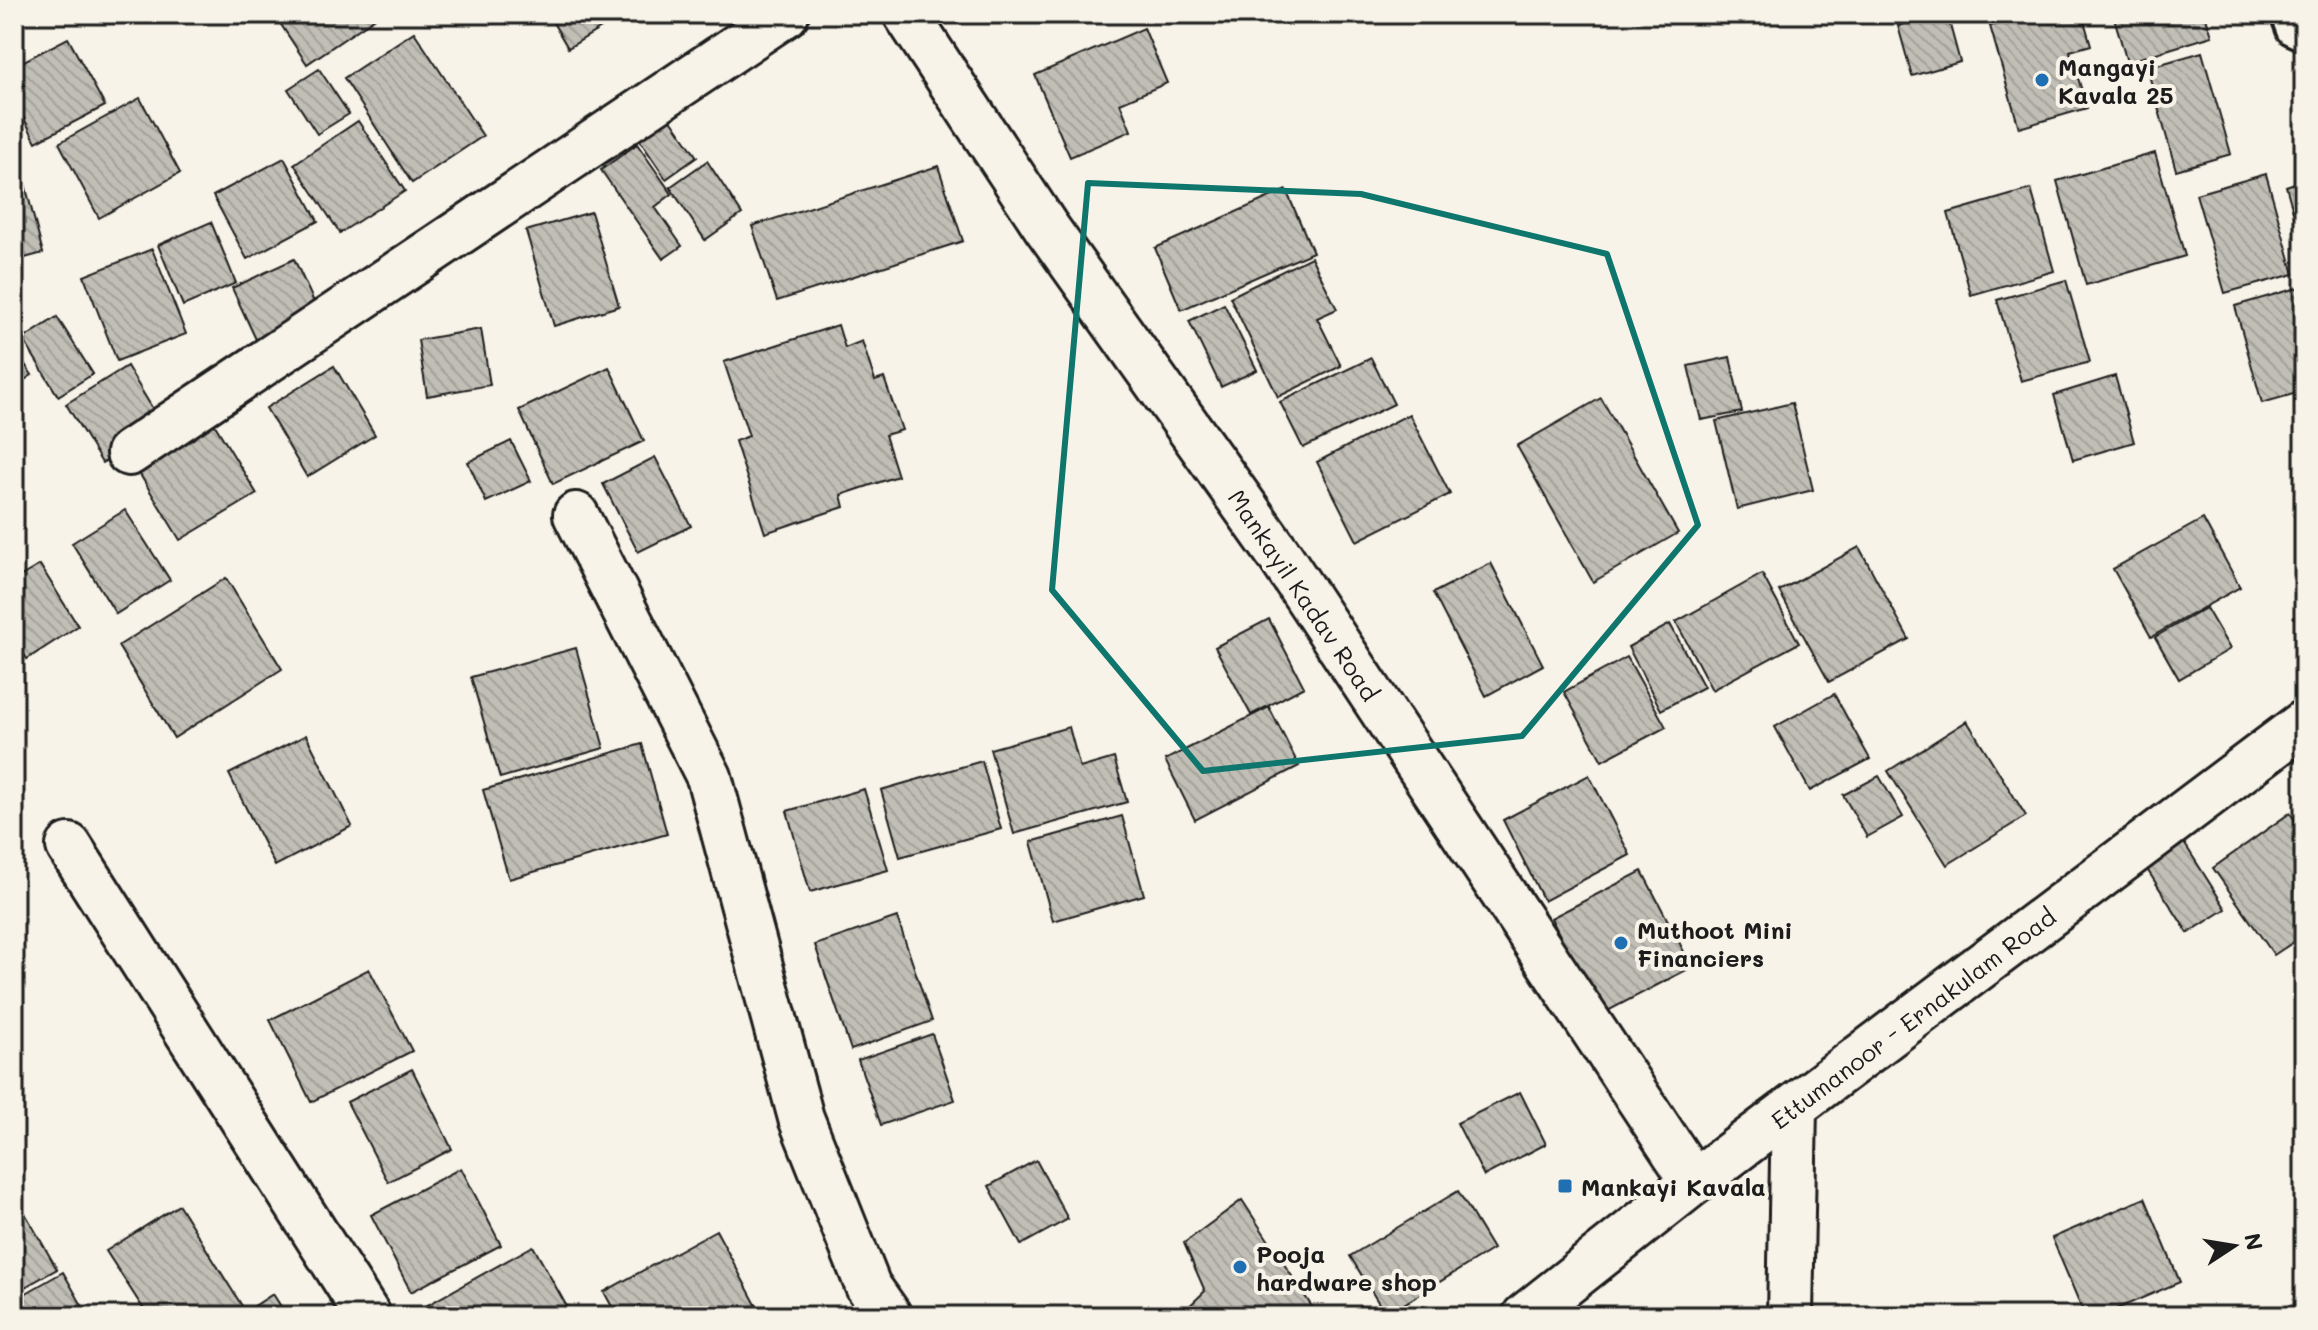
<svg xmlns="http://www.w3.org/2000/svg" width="2318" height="1330" font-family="Mali,sans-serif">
  <defs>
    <pattern id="building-back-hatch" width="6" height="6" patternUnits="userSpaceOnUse" patternTransform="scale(2)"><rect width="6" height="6" fill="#c0beb5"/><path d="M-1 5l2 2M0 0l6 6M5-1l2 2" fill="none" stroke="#a4a39b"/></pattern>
  </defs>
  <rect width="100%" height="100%" fill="#f7f3e8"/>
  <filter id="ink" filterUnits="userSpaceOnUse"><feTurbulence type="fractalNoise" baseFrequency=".0125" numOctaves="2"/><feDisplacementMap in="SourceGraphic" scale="16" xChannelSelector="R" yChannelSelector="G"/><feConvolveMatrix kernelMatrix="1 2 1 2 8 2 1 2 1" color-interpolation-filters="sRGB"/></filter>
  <g filter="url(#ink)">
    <g fill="url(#building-back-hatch)" stroke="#1c1c1c" stroke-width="2">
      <polygon points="274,14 381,14 307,64"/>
      <polygon points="548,14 624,14 568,48"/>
      <polygon points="1938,14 1947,14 1960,62 1912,76 1898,26"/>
      <polygon points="2030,14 2082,14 2091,45 2070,51 2087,108 2019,128 1990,26"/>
      <polygon points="2113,14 2205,14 2212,36 2127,62"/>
      <polygon points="1144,28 1167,83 1120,103 1131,131 1070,157 1035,75"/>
      <polygon points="414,32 483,136 412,183 344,78"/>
      <polygon points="68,38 105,106 36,142 14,99 14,66"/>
      <polygon points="2202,52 2231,154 2176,170 2147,68"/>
      <polygon points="319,69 349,114 317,134 288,89"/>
      <polygon points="140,98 180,173 99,218 59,143"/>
      <polygon points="670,118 697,157 666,179 639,139"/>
      <polygon points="358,121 405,191 340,233 294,164"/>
      <polygon points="14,142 43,253 14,261"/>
      <polygon points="637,144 672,194 655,207 682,246 663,259 601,170"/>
      <polygon points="2155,153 2185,256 2086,285 2057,181"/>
      <polygon points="284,158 318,221 247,259 213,196"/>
      <polygon points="707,161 742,214 705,240 670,187"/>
      <polygon points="938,166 963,241 777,301 752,226"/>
      <polygon points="2266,174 2294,274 2225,293 2196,194"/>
      <polygon points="2304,180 2304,251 2286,186"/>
      <polygon points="2031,189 2054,271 1971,295 1948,213"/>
      <polygon points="1286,190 1313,252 1181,310 1155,248"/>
      <polygon points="591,212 619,306 554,326 526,231"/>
      <polygon points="211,222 236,283 183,306 158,245"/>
      <polygon points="152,249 186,334 117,361 84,276"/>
      <polygon points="1311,257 1337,309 1317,318 1341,366 1278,397 1230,297"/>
      <polygon points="294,259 321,317 259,346 232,288"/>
      <polygon points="2066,280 2090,362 2021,381 1997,300"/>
      <polygon points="2304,286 2304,391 2262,403 2235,306"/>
      <polygon points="1224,304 1257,370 1221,387 1189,321"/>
      <polygon points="57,317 93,374 58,396 23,339"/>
      <polygon points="838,325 845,348 862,341 875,381 884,378 902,430 885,435 898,476 841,495 844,507 765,533 735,441 749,436 724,362"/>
      <polygon points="481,329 490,385 427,396 418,340"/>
      <polygon points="14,348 32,375 14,387"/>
      <polygon points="1730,357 1742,412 1701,420 1688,366"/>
      <polygon points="1371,358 1394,404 1303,448 1280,402"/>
      <polygon points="127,366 163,426 102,463 66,404"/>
      <polygon points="334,366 375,435 307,477 266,408"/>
      <polygon points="609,367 644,441 553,484 519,410"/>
      <polygon points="2115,376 2134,442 2073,460 2054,395"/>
      <polygon points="1601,398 1678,533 1593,582 1517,446"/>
      <polygon points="1792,403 1813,490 1737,509 1716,421"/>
      <polygon points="1409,414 1450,494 1357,541 1317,462"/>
      <polygon points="210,417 257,494 180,540 133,463"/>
      <polygon points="511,441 531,481 486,502 468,462"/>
      <polygon points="655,457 691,526 638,552 603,484"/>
      <polygon points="125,510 170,580 116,614 72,543"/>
      <polygon points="2203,519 2240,587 2151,637 2113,569"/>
      <polygon points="1859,547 1909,639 1829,682 1779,591"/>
      <polygon points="1491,563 1543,665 1486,696 1433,593"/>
      <polygon points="40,565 78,626 27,659 14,639 14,580"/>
      <polygon points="1762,574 1799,643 1712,690 1676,622"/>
      <polygon points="226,578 282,669 174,738 118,646"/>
      <polygon points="2206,608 2230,649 2179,679 2155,637"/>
      <polygon points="1269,619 1304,687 1251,715 1215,647"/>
      <polygon points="1670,624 1704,687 1661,710 1628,647"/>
      <polygon points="576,648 604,748 500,778 471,677"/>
      <polygon points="1627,657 1666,727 1602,761 1564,692"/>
      <polygon points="1834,694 1870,759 1810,791 1775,727"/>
      <polygon points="1269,707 1299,766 1195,820 1165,760"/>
      <polygon points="1967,721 2026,816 1947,865 1888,771"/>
      <polygon points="1069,727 1080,768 1114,758 1127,802 1014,834 990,749"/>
      <polygon points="306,735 352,826 275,866 229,774"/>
      <polygon points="642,744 667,834 509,879 483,790"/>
      <polygon points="982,761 1001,829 900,857 881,790"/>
      <polygon points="1589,775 1630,855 1544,901 1503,820"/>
      <polygon points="1879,776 1903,817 1867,837 1843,795"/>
      <polygon points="864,789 888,870 810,892 787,811"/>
      <polygon points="2290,813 2304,833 2304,935 2274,955 2213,868"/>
      <polygon points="1122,816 1144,895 1053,921 1031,842"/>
      <polygon points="2181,838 2226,909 2188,933 2143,863"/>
      <polygon points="1642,871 1692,967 1600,1015 1551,918"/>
      <polygon points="897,917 932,1021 851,1050 815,945"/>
      <polygon points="369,969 412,1051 311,1102 270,1020"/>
      <polygon points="932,1034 955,1100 881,1125 858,1060"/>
      <polygon points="412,1069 452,1149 388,1182 347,1102"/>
      <polygon points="1520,1092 1546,1144 1484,1176 1457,1123"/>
      <polygon points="1036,1160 1068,1219 1021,1245 989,1186"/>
      <polygon points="461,1168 501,1245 411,1292 371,1215"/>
      <polygon points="1458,1191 1493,1249 1386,1315 1350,1256"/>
      <polygon points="14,1194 57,1269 14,1293"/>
      <polygon points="2145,1198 2180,1282 2100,1316 2085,1316 2052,1238"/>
      <polygon points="1242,1200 1318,1316 1179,1316 1205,1291 1184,1243"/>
      <polygon points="179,1205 242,1306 227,1316 148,1316 106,1251"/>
      <polygon points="716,1230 762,1316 617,1316 604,1292"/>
      <polygon points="533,1246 571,1314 566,1316 408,1316"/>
      <polygon points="63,1272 88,1316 14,1316 14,1300"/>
      <polygon points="273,1294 287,1316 239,1316"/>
    </g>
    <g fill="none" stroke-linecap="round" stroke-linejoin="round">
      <defs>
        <polyline id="lane" points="2285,14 2291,30 2304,36"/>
        <g id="street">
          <polyline points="906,14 1046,227 1280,556 1694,1182"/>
          <polyline points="129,453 786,14"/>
          <polyline points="576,515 709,777 801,1118 868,1286 889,1316"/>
          <polyline points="69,846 368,1316"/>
          <polyline points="1790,1316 1794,1108"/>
        </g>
        <polyline id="primary" points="1525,1316 1694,1182 2304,723"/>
      </defs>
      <use href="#lane" stroke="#1c1c1c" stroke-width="34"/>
      <use href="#street" stroke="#1c1c1c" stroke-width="50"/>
      <use href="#primary" stroke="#1c1c1c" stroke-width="50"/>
      <use href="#lane" stroke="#f7f3e8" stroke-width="28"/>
      <use href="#street" stroke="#f7f3e8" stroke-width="44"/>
      <use href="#primary" stroke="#f7f3e8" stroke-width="44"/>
    </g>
  </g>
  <path fill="none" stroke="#0f766e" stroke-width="6" stroke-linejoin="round" d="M1088 183 1361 194 1607 254 1698 525 1522 736 1203 771 1052 590Z"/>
  <g fill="#1f6fb2" stroke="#f7f3e8" stroke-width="3">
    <circle cx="2042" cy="80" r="8"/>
    <circle cx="1621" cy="943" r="8"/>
    <rect x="1557" y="1178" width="16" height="16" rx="4"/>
    <circle cx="1240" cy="1267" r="8"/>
  </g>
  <g text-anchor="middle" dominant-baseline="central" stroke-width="8" stroke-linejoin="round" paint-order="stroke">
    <g font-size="24" font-weight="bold" fill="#1c1c1c" stroke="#f7f3e8" text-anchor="start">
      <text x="2058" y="66">Mangayi<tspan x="2058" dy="28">Kavala 25</tspan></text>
      <text x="1637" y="929">Muthoot Mini<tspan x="1637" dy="28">Financiers</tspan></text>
      <text x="1581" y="1186">Mankayi Kavala</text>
      <text x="1256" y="1253">Pooja<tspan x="1256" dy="28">hardware shop</tspan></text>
    </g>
    <g font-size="24" fill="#1c1c1c" stroke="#f7f3e8">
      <text transform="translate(1304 595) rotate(56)">Mankayil Kadav Road</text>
      <text transform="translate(1913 1018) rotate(-37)">Ettumanoor - Ernakulam Road</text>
    </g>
  </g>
  <rect width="2318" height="1330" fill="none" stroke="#f7f3e8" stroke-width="48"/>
  <rect x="24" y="24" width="2270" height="1282" fill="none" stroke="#1c1c1c" stroke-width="3" filter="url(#ink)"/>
  <g transform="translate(2234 1246) rotate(78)" stroke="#f7f3e8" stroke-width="6" paint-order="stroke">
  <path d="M0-6L14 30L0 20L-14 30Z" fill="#1c1c1c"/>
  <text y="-12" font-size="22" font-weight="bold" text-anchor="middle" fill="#1c1c1c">N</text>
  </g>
</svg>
